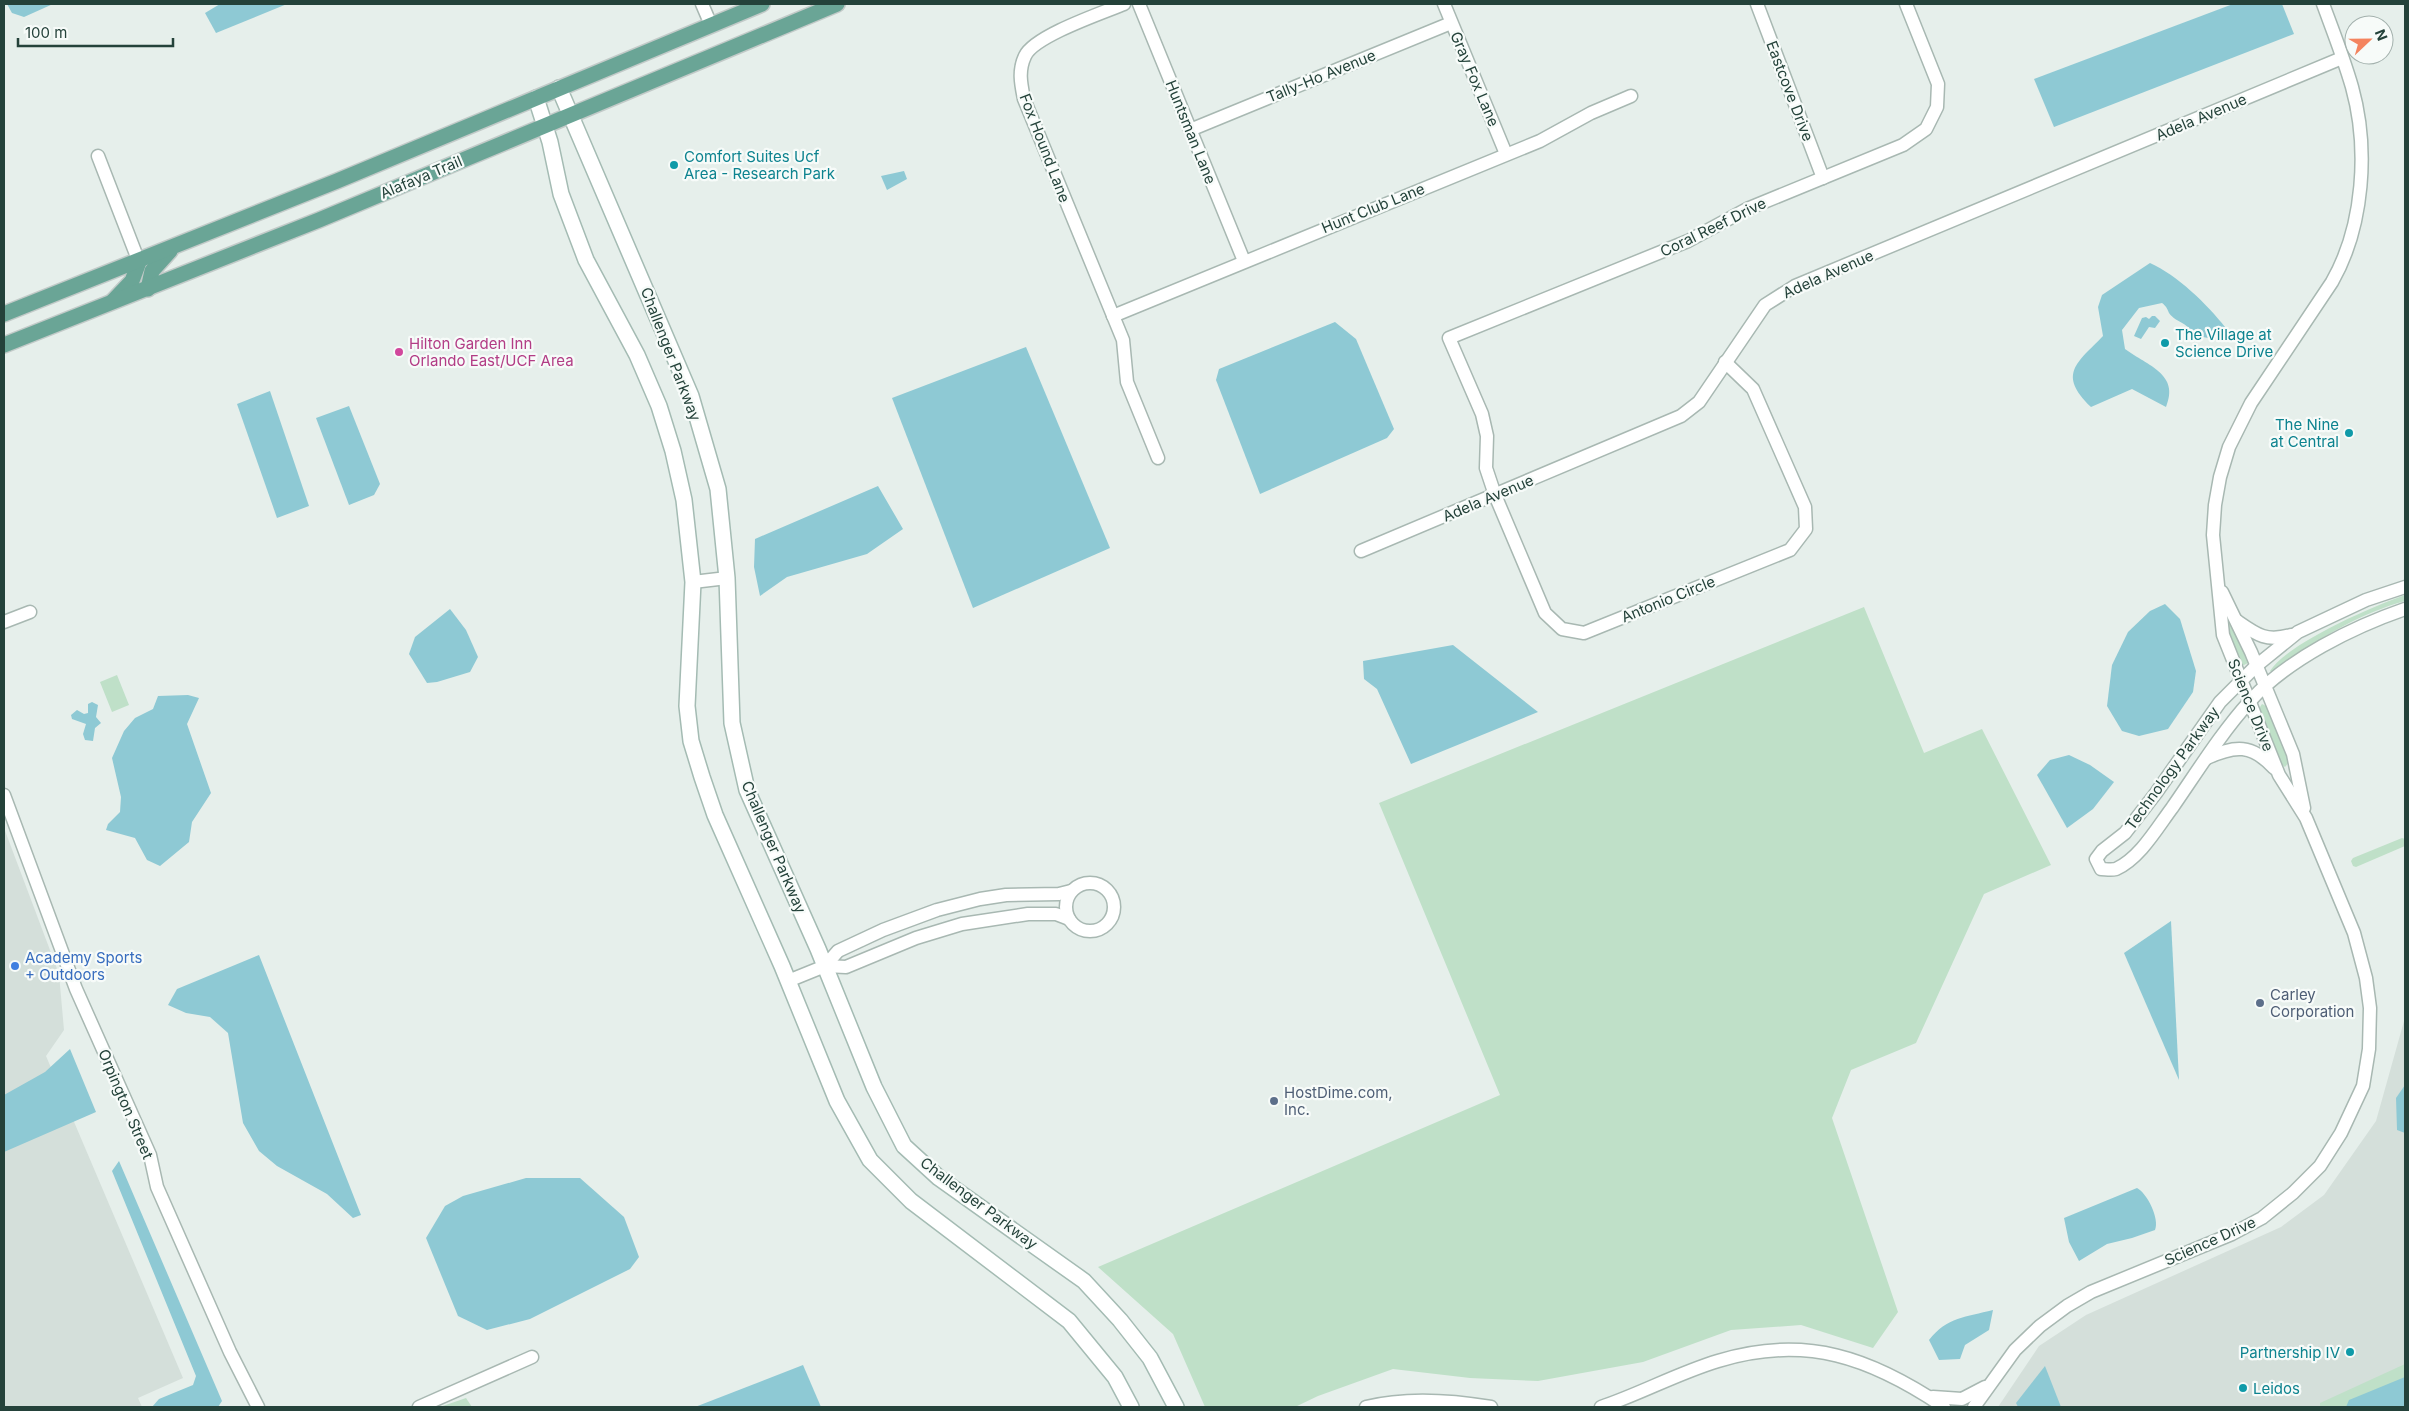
<svg xmlns="http://www.w3.org/2000/svg" width="2409" height="1411" font-family="Inter,sans-serif">
  <rect width="100%" height="100%" fill="#e6efeb"/>
  <g fill="#d4dfda">
    <polygon points="4,828 59,974 64,1030 46,1056 183,1378 138,1398 142,1407 4,1407"/>
    <polygon points="2404,1021 2405,1380 2344,1407 1998,1407 2039,1346 2086,1315 2281,1227 2324,1195 2376,1121"/>
  </g>
  <g fill="#bfe0c8">
    <path d="M2405 595V601C2358 614 2311 642 2273 673L2270 671C2288 643 2373 606 2405 595Z"/>
    <polygon points="1864,607 1924,753 1982,729 2051,865 1984,894 1916,1043 1851,1070 1832,1118 1898,1312 1873,1348 1801,1325 1731,1330 1643,1362 1538,1381 1470,1378 1393,1369 1318,1396 1295,1407 1205,1407 1173,1334 1098,1267 1500,1095 1379,803"/>
    <polygon points="2226,610 2247,657 2248,663 2242,666 2226,629"/>
    <polygon points="117,675 129,705 112,712 100,682"/>
    <polygon points="2262,704 2266,706 2289,762 2285,767 2280,763 2258,710"/>
    <polygon points="2402,838 2405,839 2405,846 2356,867 2353,866 2351,861 2353,858"/>
    <polygon points="2405,1364 2405,1407 2320,1407 2320,1403"/>
    <polygon points="466,1398 472,1407 440,1407"/>
  </g>
  <g fill="#8ec9d4">
    <polygon points="7,4 53,4 24,17 12,13"/>
    <polygon points="220,4 287,4 216,33 205,13"/>
    <polygon points="2233,4 2282,4 2294,34 2054,127 2034,79"/>
    <polygon points="904,171 907,179 887,190 881,176"/>
    <path d="M2150 263C2177 275 2207 304 2225 327L2213 339 2203 337 2194 338C2189 321 2177 324 2169 313 2167 308 2166 306 2162 303L2139 308 2122 330 2125 349C2148 366 2180 374 2166 407L2132 389 2091 407C2057 374 2077 363 2103 336L2098 307 2102 295Z"/>
    <polygon points="2152,316 2155,316 2160,321 2155,328 2149,327 2141,339 2134,336 2142,318 2146,317 2149,319"/>
    <polygon points="1335,322 1356,339 1394,429 1387,438 1260,494 1216,380 1219,369"/>
    <polygon points="1026,347 1110,548 973,608 892,398"/>
    <polygon points="270,391 309,506 277,518 237,404"/>
    <polygon points="349,406 380,484 374,495 349,505 316,418"/>
    <polygon points="878,486 903,529 867,554 787,577 760,596 754,567 755,539"/>
    <polygon points="2165,604 2180,619 2196,671 2193,692 2168,729 2139,736 2122,731 2107,706 2112,665 2128,632 2150,611"/>
    <polygon points="450,609 466,630 478,657 470,672 437,682 427,683 409,654 415,637"/>
    <polygon points="1453,645 1538,712 1411,764 1377,689 1364,679 1363,661"/>
    <polygon points="188,695 199,698 187,724 211,793 192,822 189,842 160,866 147,860 135,838 106,830 108,824 120,812 121,797 112,758 124,731 135,718 153,709 158,696"/>
    <polygon points="92,702 98,705 96,717 101,723 95,728 93,741 85,740 83,734 86,724 72,719 71,715 77,710 84,714 88,713 88,704"/>
    <polygon points="2069,755 2090,765 2114,782 2093,809 2067,828 2037,775 2050,760"/>
    <polygon points="2171,921 2179,1080 2124,953"/>
    <polygon points="259,955 361,1215 353,1218 327,1194 277,1166 259,1151 243,1123 228,1033 210,1017 186,1013 168,1005 177,989"/>
    <polygon points="70,1049 96,1112 4,1152 4,1095 45,1072"/>
    <polygon points="2405,1085 2405,1133 2397,1130 2396,1098"/>
    <polygon points="119,1161 222,1401 218,1407 152,1407 159,1399 193,1385 196,1376 112,1171"/>
    <polygon points="526,1178 580,1178 624,1217 639,1257 630,1269 530,1319 487,1330 458,1316 426,1238 445,1206 463,1196"/>
    <path d="M2137 1188C2147 1193 2160 1219 2155 1230L2132 1238 2107 1244 2079 1261 2069 1242 2064 1218Z"/>
    <path d="M1993 1310 1989 1330 1965 1345 1960 1359 1939 1360 1929 1340C1947 1317 1966 1317 1993 1310Z"/>
    <polygon points="803,1365 821,1407 695,1407"/>
    <polygon points="2045,1366 2061,1407 2018,1407 2016,1403"/>
    <polygon points="2405,1377 2405,1407 2346,1407 2349,1400"/>
  </g>
  <g fill="none" stroke-linecap="round" stroke-linejoin="round">
    <defs>
      <g id="street">
        <polyline points="702,4 711,25"/>
        <path d="M1124 4C1102 13 1034 36 1025 56 1018 71 1021 84 1024 99L1123 340 1127 382 1158 458"/>
        <polyline points="1139,4 1244,261"/>
        <polyline points="1444,4 1506,154"/>
        <polyline points="1757,4 1823,178"/>
        <polyline points="1190,130 1451,23"/>
        <polyline points="98,156 139,262"/>
        <polyline points="1113,316 1540,141 1591,113 1631,96"/>
        <polyline points="1725,362 1753,389 1805,507 1806,529 1790,550 1584,633 1562,629 1545,613 1495,495 1486,468 1487,436 1482,414 1449,338 1688,241 1747,209 1903,145 1926,129 1937,107 1938,84 1906,4"/>
        <polyline points="1361,551 1681,416 1699,402 1765,305 1795,286 2342,58"/>
        <polyline points="693,582 727,578"/>
        <path d="M2405 587 2366 600 2298 632 2256 666 2220 702 2156 793 2125 833 2102 851 2096 859 2101 869C2105 869 2111 870 2116 869 2140 858 2157 828 2172 808 2197 772 2221 733 2250 701 2288 659 2353 627 2405 609"/>
        <polyline points="2222,592 2251,652 2293,754 2304,808"/>
        <path d="M2237 621C2257 635 2266 642 2291 635"/>
        <polyline points="4,622 30,612"/>
        <path d="M2207 758C2235 745 2252 744 2274 768"/>
        <polyline points="4,795 76,989 150,1155 157,1187 230,1352 258,1407"/>
        <circle cx="1090" cy="907" r="24"/>
        <polyline points="825,966 838,951 883,930 937,910 980,899 1006,895 1059,894 1071,891"/>
        <polyline points="788,981 825,966 846,967 916,938 962,924 1028,914 1056,914 1069,919"/>
        <polyline points="1933,1397 1962,1399 1985,1387"/>
        <polyline points="419,1407 532,1357"/>
        <path d="M1366 1407C1406 1397 1450 1400 1491 1407"/>
        <path d="M1601 1407C1640 1394 1678 1373 1718 1361 1806 1334 1871 1358 1944 1407"/>
        <path d="M1974 1407 2015 1350 2040 1326 2067 1306 2091 1292 2232 1234 2262 1218 2293 1193 2320 1166 2341 1133 2363 1086 2369 1049 2370 1008 2366 978 2354 933 2306 818 2279 775 2223 635 2213 535 2215 505 2220 477 2229 447 2251 403 2332 282C2364 226 2369 148 2352 87 2344 59 2333 31 2323 4"/>
      </g>
      <g id="secondary">
        <polyline points="559,88 691,396 718,489 727,578 732,723 747,790 818,949 874,1087 904,1146 939,1178 1084,1281 1120,1320 1150,1358 1176,1407"/>
        <polyline points="536,98 550,142 561,194 586,260 637,355 659,406 673,451 684,500 693,582 687,706 691,741 702,777 715,815 782,966 837,1101 870,1160 911,1201 1069,1321 1115,1377 1131,1407"/>
      </g>
      <g id="primary">
        <polyline points="148,289 152,271 170,251"/>
        <polyline points="113,301 132,281 139,262"/>
        <polyline points="4,314 337,181 762,4"/>
        <polyline points="4,345 319,220 837,4"/>
      </g>
    </defs>
    <use href="#street" stroke="#a8b8b2" stroke-width="15"/>
    <use href="#secondary" stroke="#a4bbb3" stroke-width="18"/>
    <use href="#primary" stroke="#c2cac8" stroke-width="18"/>
    <use href="#street" stroke="#fff" stroke-width="12"/>
    <use href="#secondary" stroke="#fff" stroke-width="15"/>
    <use href="#primary" stroke="#6aa596" stroke-width="15"/>
  </g>
  <g fill="#0f9aa8" stroke="#f7fbf9" stroke-width="2">
    <circle cx="674" cy="165" r="5"/>
    <circle cx="2165" cy="343" r="5"/>
    <circle cx="2349" cy="433" r="5"/>
    <circle cx="2350" cy="1352" r="5"/>
    <circle cx="2243" cy="1388" r="5"/>
  </g>
  <circle fill="#d1479c" stroke="#f7fbf9" stroke-width="2" cx="399" cy="352" r="5"/>
  <circle fill="#3f7fe0" stroke="#f7fbf9" stroke-width="2" cx="15" cy="966" r="5"/>
  <g fill="#5c6f8a" stroke="#f7fbf9" stroke-width="2">
    <circle cx="2260" cy="1003" r="5"/>
    <circle cx="1274" cy="1101" r="5"/>
  </g>
  <g text-anchor="middle" dominant-baseline="central" stroke-width="4.5" stroke-linejoin="round" paint-order="stroke">
    <g font-size="15" fill="#24423a" stroke="#f7fbf9">
      <text transform="translate(1321 76) rotate(-22)">Tally-Ho Avenue</text>
      <text transform="translate(1475 79) rotate(67)">Gray Fox Lane</text>
      <text transform="translate(1790 91) rotate(69)">Eastcove Drive</text>
      <text transform="translate(2201 117) rotate(-23)">Adela Avenue</text>
      <text transform="translate(1191 132) rotate(68)">Huntsman Lane</text>
      <text transform="translate(1045 148) rotate(69)">Fox Hound Lane</text>
      <text transform="translate(421 177) rotate(-23)">Alafaya Trail</text>
      <text transform="translate(1373 208) rotate(-22)">Hunt Club Lane</text>
      <text transform="translate(1713 227) rotate(-26)">Coral Reef Drive</text>
      <text transform="translate(1828 274) rotate(-24)">Adela Avenue</text>
      <text transform="translate(671 354) rotate(69)">Challenger Parkway</text>
      <text transform="translate(1488 498) rotate(-23)">Adela Avenue</text>
      <text transform="translate(1668 599) rotate(-22)">Antonio Circle</text>
      <text transform="translate(2251 705) rotate(68)">Science Drive</text>
      <text transform="translate(2172 768) rotate(-54)">Technology Parkway</text>
      <text transform="translate(774 847) rotate(67)">Challenger Parkway</text>
      <text transform="translate(126 1104) rotate(67)">Orpington Street</text>
      <text transform="translate(979 1203) rotate(37)">Challenger Parkway</text>
      <text transform="translate(2210 1241) rotate(-24)">Science Drive</text>
    </g>
    <g font-size="15" fill="#0d838f" stroke="#f7fbf9" text-anchor="start">
      <text x="684" y="156">Comfort Suites Ucf<tspan x="684" dy="17">Area - Research Park</tspan></text>
      <text x="2175" y="334">The Village at<tspan x="2175" dy="17">Science Drive</tspan></text>
      <text x="2339" y="424" text-anchor="end">The Nine<tspan x="2339" dy="17">at Central</tspan></text>
      <text x="2340" y="1352" text-anchor="end">Partnership IV</text>
      <text x="2253" y="1388">Leidos</text>
    </g>
    <g font-size="15" fill="#b23c85" stroke="#f7fbf9" text-anchor="start">
      <text x="409" y="343">Hilton Garden Inn<tspan x="409" dy="17">Orlando East/UCF Area</tspan></text>
    </g>
    <g font-size="15" fill="#366cbe" stroke="#f7fbf9" text-anchor="start">
      <text x="25" y="957">Academy Sports<tspan x="25" dy="17">+ Outdoors</tspan></text>
    </g>
    <g font-size="15" fill="#4e5e75" stroke="#f7fbf9" text-anchor="start">
      <text x="2270" y="994">Carley<tspan x="2270" dy="17">Corporation</tspan></text>
      <text x="1284" y="1092">HostDime.com,<tspan x="1284" dy="17">Inc.</tspan></text>
    </g>
  </g>
  <rect width="2409" height="1411" fill="none" stroke="#24423a" stroke-width="10"/>
  <g transform="translate(2369 40) rotate(68)"><circle r="24" fill="#f7fbf9" stroke="#a3b1ad"/>
  <path d="M0-4L9 19L0 12L-9 19Z" fill="#f4845f"/>
  <text y="-8" font-size="14" font-weight="bold" text-anchor="middle" fill="#24423a">N</text>
  </g>
  <path d="M18 38v8h155v-8" fill="none" stroke="#24423a" stroke-width="2.5"/>
  <text x="25" y="38" font-size="15" fill="#24423a" stroke="#f7fbf9" stroke-width="4" paint-order="stroke">100 m</text>
</svg>
